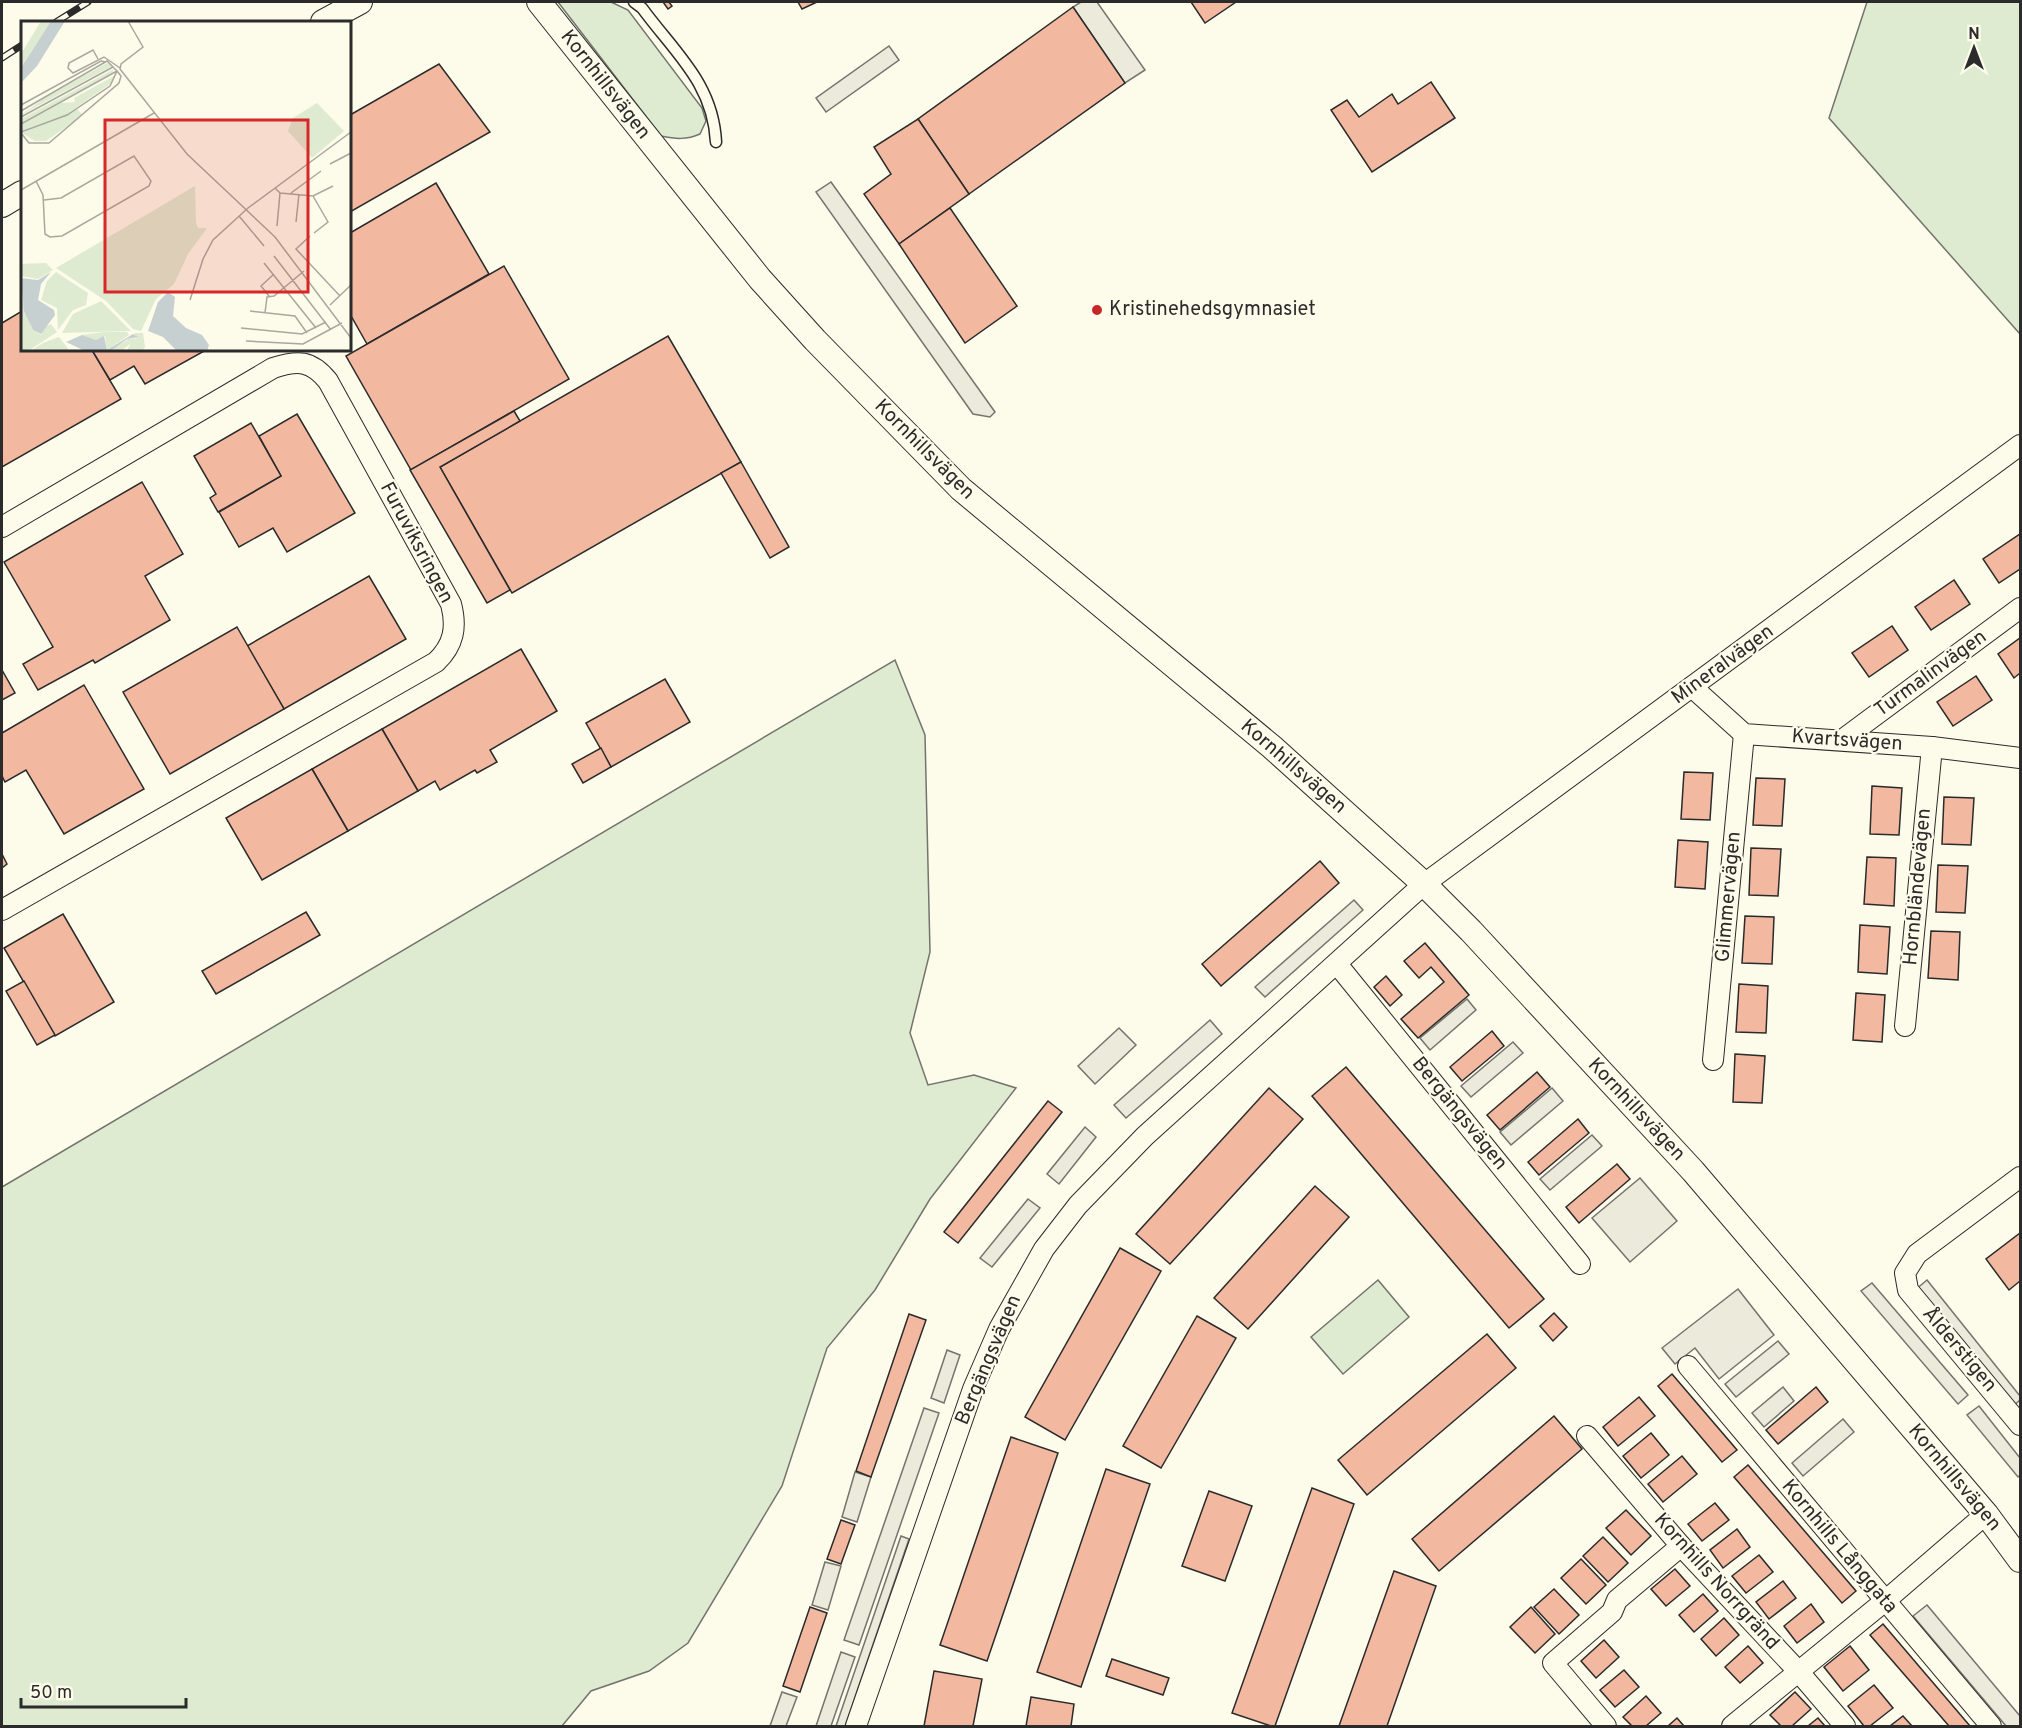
<svg xmlns="http://www.w3.org/2000/svg" width="2022" height="1728" font-family="Overpass,sans-serif">
  <rect width="100%" height="100%" fill="#fdfbea"/>
  <g fill="#deebd1" stroke="#74746e" stroke-width="1.5">
    <path d="M558 2H611L628 10 702 108 706 121 700 134C687 140 675 139 661 136Z"/>
    <polygon points="1867,2 2020,2 2020,334 1829,118"/>
    <polygon points="895,660 925,735 930,952 910,1033 928,1085 974,1075 1016,1088 930,1199 875,1290 827,1348 782,1486 688,1643 649,1671 591,1691 562,1726 2,1726 2,1187"/>
    <polygon points="1378,1280 1409,1317 1343,1374 1311,1337"/>
  </g>
  <g fill="#eceadb" stroke="#74746e" stroke-width="1.5">
    <polygon points="1081,2 1097,2 1145,70 1125,83 1073,7"/>
    <polygon points="889,46 899,60 826,112 816,98"/>
    <polygon points="831,182 995,412 990,417 973,414 816,192"/>
    <polygon points="1354,900 1363,910 1265,997 1255,987"/>
    <polygon points="1467,999 1476,1010 1430,1050 1420,1038"/>
    <polygon points="1210,1020 1222,1034 1126,1118 1114,1105"/>
    <polygon points="1119,1028 1136,1045 1095,1084 1078,1066"/>
    <polygon points="1513,1042 1523,1053 1471,1097 1461,1086"/>
    <polygon points="1552,1088 1563,1101 1511,1145 1500,1132"/>
    <polygon points="1085,1127 1096,1137 1059,1184 1047,1174"/>
    <polygon points="1592,1135 1602,1146 1550,1190 1540,1179"/>
    <polygon points="1640,1178 1677,1221 1630,1262 1592,1218"/>
    <polygon points="1028,1199 1040,1208 992,1267 980,1258"/>
    <polygon points="1927,1280 2020,1396 2020,1400 2011,1408 1915,1290"/>
    <polygon points="1872,1283 1968,1395 1958,1404 1861,1291"/>
    <polygon points="1738,1289 1774,1335 1719,1379 1695,1348 1675,1364 1662,1348"/>
    <polygon points="1778,1341 1789,1354 1736,1397 1725,1384"/>
    <polygon points="947,1350 960,1355 944,1403 931,1398"/>
    <polygon points="1783,1387 1794,1401 1764,1427 1752,1413"/>
    <polygon points="1979,1406 2020,1458 2020,1475 2018,1477 1967,1415"/>
    <polygon points="924,1408 939,1413 859,1645 844,1640"/>
    <polygon points="1843,1419 1854,1432 1803,1476 1792,1463"/>
    <polygon points="855,1472 871,1477 857,1522 842,1517"/>
    <polygon points="901,1536 909,1539 845,1726 836,1726"/>
    <polygon points="825,1562 841,1566 828,1610 812,1605"/>
    <polygon points="1927,1605 2020,1716 2020,1726 2006,1726 1913,1616"/>
    <polygon points="841,1652 855,1657 831,1726 816,1726"/>
    <polygon points="782,1692 797,1697 786,1726 770,1726"/>
  </g>
  <g fill="#f2b8a0" stroke="#2b2b2b" stroke-width="1.5">
    <polygon points="663,2 669,2 672,6 668,9"/>
    <polygon points="798,2 817,2 802,9"/>
    <polygon points="1191,2 1236,2 1205,23"/>
    <polygon points="1073,7 1125,83 969,194 918,119"/>
    <polygon points="439,64 490,132 350,212 350,115"/>
    <polygon points="1431,82 1455,118 1372,172 1331,110 1347,100 1359,117 1392,94 1398,104"/>
    <polygon points="918,119 969,194 899,244 864,194 891,174 874,147"/>
    <polygon points="436,183 489,274 367,344 350,314 350,233"/>
    <polygon points="950,208 1017,306 965,343 899,244"/>
    <polygon points="504,266 569,379 411,470 346,356"/>
    <polygon points="22,311 22,350 92,350 121,399 2,467 2,323"/>
    <polygon points="668,336 741,462 512,593 440,467"/>
    <polygon points="92,350 206,350 145,384 134,366 110,380"/>
    <polygon points="514,411 520,421 440,467 510,590 487,603 410,470"/>
    <polygon points="297,414 355,513 287,552 273,528 239,547 219,512 281,476 259,436"/>
    <polygon points="251,423 281,476 218,512 210,498 216,494 194,456"/>
    <polygon points="741,462 789,547 770,558 721,473"/>
    <polygon points="142,482 183,554 145,576 170,620 95,663 93,660 38,690 23,664 53,647 4,562"/>
    <polygon points="2020,534 2020,569 1999,583 1983,559"/>
    <polygon points="369,576 406,639 284,709 247,646"/>
    <polygon points="1954,580 1970,604 1931,630 1915,607"/>
    <polygon points="1892,626 1908,650 1869,677 1852,653"/>
    <polygon points="237,627 284,709 170,774 123,692"/>
    <polygon points="2020,638 2020,673 2014,678 1998,654"/>
    <polygon points="521,649 557,711 490,750 497,762 477,773 475,770 440,790 435,781 418,791 382,729"/>
    <polygon points="2,670 15,693 2,700"/>
    <polygon points="1976,676 1992,700 1953,726 1937,702"/>
    <polygon points="665,679 690,722 611,767 586,723"/>
    <polygon points="84,685 144,789 64,834 26,770 5,782 2,776 2,733"/>
    <polygon points="382,729 418,791 348,831 312,769"/>
    <polygon points="601,748 611,767 583,783 572,764"/>
    <polygon points="312,769 348,831 262,880 226,818"/>
    <polygon points="1684,772 1713,773 1710,820 1681,819"/>
    <polygon points="1756,778 1785,779 1782,826 1753,825"/>
    <polygon points="1872,786 1902,788 1899,835 1870,834"/>
    <polygon points="1944,797 1974,798 1971,845 1942,844"/>
    <polygon points="1678,840 1708,842 1705,889 1675,887"/>
    <polygon points="1751,848 1781,849 1778,896 1749,895"/>
    <polygon points="2,854 7,864 2,868"/>
    <polygon points="1867,857 1896,858 1894,906 1864,904"/>
    <polygon points="1320,861 1339,883 1221,986 1202,964"/>
    <polygon points="1938,865 1968,866 1965,913 1936,912"/>
    <polygon points="306,912 320,935 216,994 202,971"/>
    <polygon points="63,914 114,1002 55,1036 4,948"/>
    <polygon points="1745,916 1774,917 1772,964 1742,963"/>
    <polygon points="1860,925 1890,927 1887,974 1858,972"/>
    <polygon points="1931,931 1960,932 1958,980 1928,978"/>
    <polygon points="1425,943 1469,995 1418,1038 1401,1019 1444,982 1431,967 1419,978 1404,961"/>
    <polygon points="1386,976 1402,995 1390,1006 1374,987"/>
    <polygon points="24,981 55,1035 37,1045 6,991"/>
    <polygon points="1739,984 1768,986 1766,1033 1736,1032"/>
    <polygon points="1856,993 1885,995 1882,1042 1853,1040"/>
    <polygon points="1492,1031 1504,1046 1462,1081 1450,1067"/>
    <polygon points="1735,1054 1765,1056 1762,1103 1733,1102"/>
    <polygon points="1346,1067 1544,1299 1509,1328 1312,1096"/>
    <polygon points="1537,1072 1550,1087 1500,1130 1487,1115"/>
    <polygon points="1269,1088 1303,1119 1170,1264 1136,1234"/>
    <polygon points="1048,1101 1062,1112 958,1243 944,1232"/>
    <polygon points="1578,1119 1589,1133 1539,1175 1528,1162"/>
    <polygon points="1617,1164 1630,1179 1579,1223 1566,1207"/>
    <polygon points="1315,1186 1349,1217 1248,1329 1214,1298"/>
    <polygon points="2020,1233 2020,1281 2009,1290 1986,1259"/>
    <polygon points="1120,1248 1161,1271 1065,1440 1025,1417"/>
    <polygon points="1554,1313 1567,1327 1553,1341 1540,1326"/>
    <polygon points="909,1314 926,1320 871,1477 856,1471"/>
    <polygon points="1197,1316 1236,1338 1161,1468 1123,1446"/>
    <polygon points="1487,1334 1516,1368 1367,1495 1338,1460"/>
    <polygon points="1672,1374 1737,1450 1722,1462 1658,1386"/>
    <polygon points="1816,1387 1828,1402 1778,1444 1766,1430"/>
    <polygon points="1639,1397 1655,1416 1618,1446 1603,1427"/>
    <polygon points="1554,1416 1582,1449 1439,1571 1412,1539"/>
    <polygon points="1651,1433 1669,1455 1641,1478 1623,1456"/>
    <polygon points="1011,1437 1058,1453 987,1661 940,1645"/>
    <polygon points="1682,1456 1697,1474 1663,1502 1648,1484"/>
    <polygon points="1748,1465 1856,1591 1842,1603 1734,1477"/>
    <polygon points="1106,1469 1150,1484 1081,1687 1037,1672"/>
    <polygon points="1312,1488 1354,1504 1275,1726 1271,1726 1232,1713"/>
    <polygon points="1209,1491 1252,1506 1225,1581 1182,1566"/>
    <polygon points="1715,1503 1729,1520 1702,1541 1688,1524"/>
    <polygon points="1626,1510 1651,1536 1631,1555 1606,1528"/>
    <polygon points="841,1520 855,1525 841,1564 827,1559"/>
    <polygon points="1737,1529 1750,1547 1723,1568 1710,1550"/>
    <polygon points="1603,1537 1628,1563 1608,1582 1583,1556"/>
    <polygon points="1759,1555 1773,1572 1746,1593 1732,1576"/>
    <polygon points="1581,1559 1606,1585 1586,1604 1561,1578"/>
    <polygon points="1675,1569 1690,1586 1666,1606 1651,1589"/>
    <polygon points="1394,1571 1436,1586 1387,1726 1339,1726"/>
    <polygon points="1783,1581 1796,1598 1769,1619 1756,1602"/>
    <polygon points="1554,1589 1579,1615 1559,1634 1534,1607"/>
    <polygon points="1703,1594 1718,1611 1694,1632 1679,1615"/>
    <polygon points="1811,1604 1824,1622 1797,1643 1784,1626"/>
    <polygon points="810,1607 827,1613 800,1692 783,1686"/>
    <polygon points="1531,1607 1555,1634 1535,1653 1510,1627"/>
    <polygon points="1724,1618 1739,1635 1716,1656 1701,1639"/>
    <polygon points="1883,1624 1970,1726 1949,1726 1870,1635"/>
    <polygon points="1604,1640 1619,1657 1596,1678 1581,1661"/>
    <polygon points="1748,1646 1763,1663 1740,1683 1725,1667"/>
    <polygon points="1850,1646 1869,1670 1843,1691 1824,1667"/>
    <polygon points="1112,1659 1169,1678 1163,1695 1106,1676"/>
    <polygon points="1624,1670 1639,1687 1615,1707 1600,1690"/>
    <polygon points="934,1671 982,1679 973,1726 924,1726"/>
    <polygon points="1874,1685 1893,1708 1870,1726 1864,1726 1848,1706"/>
    <polygon points="1795,1692 1811,1709 1792,1726 1781,1726 1770,1715"/>
    <polygon points="1646,1696 1661,1713 1646,1726 1632,1726 1623,1717"/>
    <polygon points="1031,1697 1074,1704 1071,1726 1026,1726"/>
    <polygon points="1903,1716 1912,1726 1890,1726"/>
    <polygon points="1677,1718 1684,1726 1668,1726"/>
    <polygon points="1818,1718 1825,1726 1808,1726"/>
  </g>
  <g fill="none" stroke-linecap="round" stroke-linejoin="round">
    <defs>
      <path id="service" d="M634 2 642 8C675 53 713 83 716 142"/>
      <g id="minor">
        <path d="M2 527 273 368C298 360 311 360 328 381L451 604C457 627 454 645 436 662L2 910"/>
        <polyline points="1692,687 1744,734 1932,747 2020,758"/>
        <polyline points="1842,740 2020,608"/>
        <polyline points="1337,964 1580,1264"/>
        <polyline points="1905,1026 1932,747"/>
        <polyline points="1713,1060 1744,734"/>
        <polyline points="2020,1177 1917,1254 1905,1273 1908,1290 2020,1425"/>
        <polyline points="1688,1366 1991,1726"/>
        <polyline points="1587,1436 1681,1546 1798,1671 1845,1726"/>
        <polyline points="856,1726 973,1389 999,1329 1044,1249 1078,1205 1145,1136 1424,884 2020,445"/>
        <polyline points="1606,1726 1553,1663 1612,1612 1617,1600 1681,1546"/>
        <polyline points="1732,1726 1885,1601 1986,1514"/>
      </g>
      <g id="tertiary">
        <polyline points="539,2 760,279 815,340 961,489 1272,747 1424,884 1471,931 1693,1171 1986,1514 2020,1560"/>
        <polyline points="323,22 360,2"/>
        <polyline points="2,205 22,193"/>
      </g>
    </defs>
    <use href="#service" stroke="#2b2b2b" stroke-width="13"/>
    <use href="#minor" stroke="#2b2b2b" stroke-width="22"/>
    <use href="#tertiary" stroke="#2b2b2b" stroke-width="26"/>
    <use href="#service" stroke="#fdfbea" stroke-width="10"/>
    <use href="#minor" stroke="#fdfbea" stroke-width="20"/>
    <use href="#tertiary" stroke="#fdfbea" stroke-width="24"/>
    <defs>
      <g id="rail">
        <polyline points="56,22 88,2"/>
        <polyline points="2,58 22,45"/>
      </g>
    </defs>
    <use href="#rail" stroke="#2b2b2b" stroke-width="7"/>
    <use href="#rail" stroke="#fdfbea" stroke-width="4.5" stroke-dasharray="14" stroke-linecap="butt"/>
  </g>
  <circle fill="#c62828" stroke="#fdfbea" stroke-width="2" cx="1097" cy="310" r="6"/>
  <g text-anchor="middle" dominant-baseline="central" stroke-width="4.5" stroke-linejoin="round" paint-order="stroke">
    <g font-size="20" fill="#2b2b2b" stroke="#fdfbea">
      <text transform="translate(605 85) rotate(52)">Kornhillsvägen</text>
      <text transform="translate(924 450) rotate(45)">Kornhillsvägen</text>
      <text transform="translate(416 543) rotate(62)">Furuviksringen</text>
      <text transform="translate(1723 665) rotate(-36)">Mineralvägen</text>
      <text transform="translate(1931 674) rotate(-36)">Turmalinvägen</text>
      <text transform="translate(1847 741) rotate(4)">Kvartsvägen</text>
      <text transform="translate(1293 767) rotate(41)">Kornhillsvägen</text>
      <text transform="translate(1918 887) rotate(-85)">Hornbländevägen</text>
      <text transform="translate(1729 897) rotate(-85)">Glimmervägen</text>
      <text transform="translate(1636 1110) rotate(47)">Kornhillsvägen</text>
      <text transform="translate(1459 1114) rotate(51)">Bergängsvägen</text>
      <text transform="translate(1959 1350) rotate(50)">Ålderstigen</text>
      <text transform="translate(989 1360) rotate(-67)">Bergängsvägen</text>
      <text transform="translate(1954 1478) rotate(50)">Kornhillsvägen</text>
      <text transform="translate(1839 1547) rotate(50)">Kornhills Långgata</text>
      <text transform="translate(1716 1582) rotate(48)">Kornhills Norrgränd</text>
    </g>
    <g font-size="20" fill="#2b2b2b" stroke="#fdfbea" text-anchor="start">
      <text x="1109" y="310">Kristinehedsgymnasiet</text>
    </g>
  </g>
  <g transform="translate(21 21)">
    <rect width="330" height="330" fill="#fdfbea"/>
    <path d="M20 0H30L0 47V33ZM86 42 91 45 0 94 25 76ZM93 48 91 52 0 102V98ZM93 55 89 63 44 94 0 110V104L40 82 54 81 53 77ZM296 82 323 110 291 137 267 110 272 97ZM56 88 62 94 25 120H14L1 112ZM174 165 175 202 177 207H186L167 233 153 263 135 278 120 310 112 308 85 280 35 247ZM25 242 32 249 17 258 0 255V243ZM35 251 67 272 65 284 52 289 37 309 36 287 20 279 26 260ZM0 275 11 308 20 314 22 307 30 303 36 311 7 330H0ZM80 280 110 310 41 312 52 293ZM83 311H106L108 314 86 329 84 315 75 319 60 314ZM113 312H122L124 326 121 330H106L109 323 100 330H90L107 318 116 317ZM38 316 49 330H10L22 322Z" fill="#deebd1"/>
    <path d="M30 0H44L16 45 0 62V47ZM30 251 20 263 17 279 33 289 34 294 20 313 12 309 3 290 0 257 17 259ZM147 271 154 276 152 295 165 307 181 314 188 324 186 330H156L142 316 127 310 137 281ZM112 313 117 316 106 318 90 330H64L45 321 61 314 75 319 83 315 86 329Z" fill="#c7d0d0"/>
    <path fill="none" stroke="#a9a89e" stroke-width="1.5" d="M107 0 122 26 100 43 99 48 166 133 254 216 330 317M77 38 72 29 48 42 47 47 52 52 83 36 99 47M0 84 80 40 85 41M0 90 86 40 96 50 0 103M0 96 92 46M0 111 46 94 89 65 96 50 100 55 98 62 28 122H8L0 112M309 143 330 132M15 160 22 174 24 213 29 216 41 215 128 165 130 160 113 135 40 177 23 179M254 167 259 172 292 175 312 165M0 169 133 92M270 172 300 150M292 175 307 201 293 212M218 195 243 225M275 201 278 173M256 205 259 172M289 215 275 228 319 275M253 235 310 309M243 242 295 307M248 275 240 265 253 253M169 279 182 238 192 219 227 187 330 111M309 284 330 264M229 290 274 295 286 312M244 292 246 276 253 275 283 250M220 307 281 313 305 301M225 320 282 323 321 302"/>
    <path fill="#d62828" fill-opacity="0.15" stroke="#d62828" stroke-width="3" d="M84 99H287V271H84Z"/>
    <rect width="330" height="330" fill="none" stroke="#2b2b2b" stroke-width="3"/>
  </g>
  <rect width="2022" height="1728" fill="none" stroke="#2b2b2b" stroke-width="6"/>
  <g transform="translate(1974 48)" stroke="#fdfbea" stroke-width="4.5" paint-order="stroke">
  <path d="M0-4.5L10 22L0 15L-10 22Z" fill="#2b2b2b"/>
  <text y="-9" font-size="16" font-weight="bold" text-anchor="middle" fill="#2b2b2b">N</text>
  </g>
  <path d="M21 1698v9h165v-9" fill="none" stroke="#2b2b2b" stroke-width="3"/>
  <text x="30" y="1698" font-size="18" fill="#2b2b2b" stroke="#fdfbea" stroke-width="4.5" paint-order="stroke">50 m</text>
</svg>
